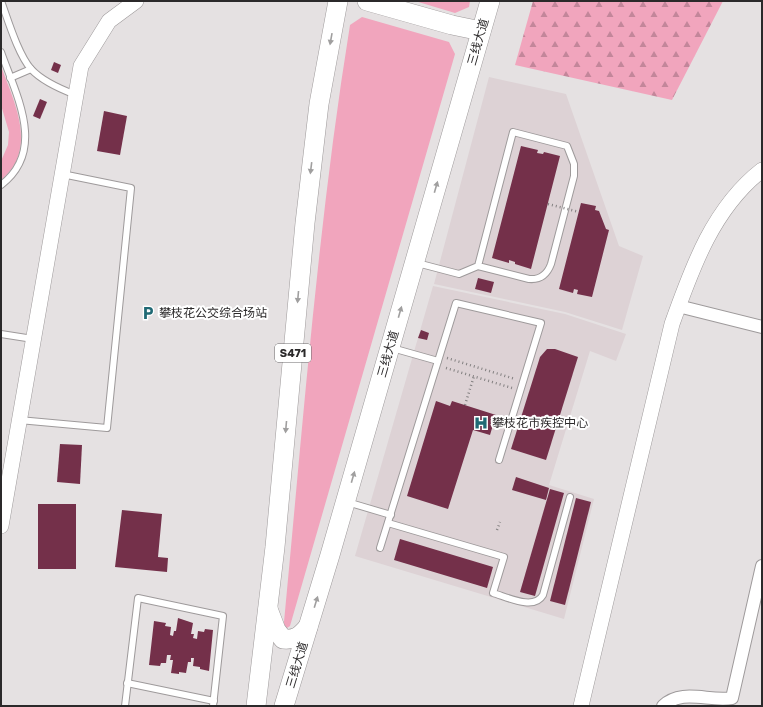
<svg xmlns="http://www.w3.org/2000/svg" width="763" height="707" font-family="Rubik,'Noto Sans SC',sans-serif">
  <defs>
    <pattern id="forest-firs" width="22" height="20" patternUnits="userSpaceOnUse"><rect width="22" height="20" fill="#f1a5bd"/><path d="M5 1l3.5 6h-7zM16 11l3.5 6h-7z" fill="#c3869a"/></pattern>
  </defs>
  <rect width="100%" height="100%" fill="#e5e1e2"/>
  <g fill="#ddd2d5">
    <polygon points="489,77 566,94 619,246 643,256 622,330 565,312 434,284"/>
    <polygon points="433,286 565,314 626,334 616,361 590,351 549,485 594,499 564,619 355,556"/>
  </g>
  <polygon fill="url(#forest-firs)" points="533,1 723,1 672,100 515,65"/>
  <g fill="#f1a5bd">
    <polygon points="415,1 470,1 469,7 455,13"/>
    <path d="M362 17 449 42 455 54 290 626 287 628 284 627V622C303 423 318 223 350 25Z"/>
    <path d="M1 66C14 102 39 150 1 180V161L8 145 9 132 1 105Z"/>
  </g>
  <g fill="#74304a">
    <polygon points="54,62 61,65 58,73 51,70"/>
    <polygon points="40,99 47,102 40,119 33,116"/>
    <polygon points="104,111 127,116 120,155 97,151"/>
    <polygon points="521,146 538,150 537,153 543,154 544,152 560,156 531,269 515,264 515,262 509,260 509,263 492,258"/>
    <polygon points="581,203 596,206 595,210 599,211 606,229 609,230 592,297 577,294 578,290 574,289 573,293 559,289"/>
    <polygon points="478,278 494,282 491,293 475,289"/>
    <polygon points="421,330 429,333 427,340 418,338"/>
    <polygon points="547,349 555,349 578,357 546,460 511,449 540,357"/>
    <polygon points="436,401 450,406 452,401 496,415 490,435 473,430 448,509 407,496"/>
    <polygon points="60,444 82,445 80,484 57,482"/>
    <polygon points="516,477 549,488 546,500 512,490"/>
    <polygon points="550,489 564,493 535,596 520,592"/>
    <polygon points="576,498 591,502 565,605 550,601"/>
    <rect x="38" y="504" width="38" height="65"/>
    <polygon points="122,510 162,514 158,557 168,558 167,572 115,567"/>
    <polygon points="400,539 493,567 487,588 394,560"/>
    <polygon points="178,618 193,623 191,634 194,634 193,638 197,639 198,631 204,632 205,629 213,630 209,671 200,669 200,667 193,666 194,658 191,658 191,662 188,662 186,673 179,672 179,674 171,673 173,660 170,660 171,655 167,655 166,663 161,663 160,666 149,665 154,621 166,623 165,626 171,627 170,635 173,636 174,631 176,631"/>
  </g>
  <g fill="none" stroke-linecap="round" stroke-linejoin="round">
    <defs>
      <g id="service">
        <path d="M1 1C8 20 18 54 31 69 42 81 60 89 76 95"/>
        <path d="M1 52C16 95 47 150 1 185"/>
        <polyline points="10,78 31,69"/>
        <path d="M417 263 459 274 478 266 529 279C540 280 547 275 551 264L574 176V164L567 146 513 132 478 266"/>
        <polyline points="1,334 33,339"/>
        <polyline points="392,348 438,361"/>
        <polyline points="19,420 107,428 131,188 62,174"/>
        <polyline points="347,502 391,515"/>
        <path d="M388 523 504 557 493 593C507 597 534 611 543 595L570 497"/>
        <polyline points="380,548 456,303 541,323 499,460"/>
        <polyline points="127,683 214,701"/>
        <polyline points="125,706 138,598 223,616 213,706"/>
      </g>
      <g id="minor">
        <polyline points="678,306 762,327"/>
        <path d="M663 706C682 688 709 702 732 698L762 566"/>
      </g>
      <g id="tertiary">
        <polyline points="1,526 81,66 109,21 136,1"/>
        <path d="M581 706 672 324C692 268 713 208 762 170"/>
      </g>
      <g id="primary">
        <polyline points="367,1 452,25 481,31"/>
        <path d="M268 609 276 630 283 639C296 640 300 636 308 627"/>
        <polyline points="256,706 275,547 305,223 319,104 338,1"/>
        <polyline points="284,706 330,555 490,1"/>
      </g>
    </defs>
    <use href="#service" stroke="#9e9a9b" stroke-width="8"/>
    <use href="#minor" stroke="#9e9a9b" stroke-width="14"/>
    <use href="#tertiary" stroke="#9e9a9b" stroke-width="16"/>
    <use href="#primary" stroke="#9e9a9b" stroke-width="20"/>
    <g stroke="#838081" stroke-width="2.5" stroke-dasharray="1 3" stroke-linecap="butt">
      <polyline points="447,358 515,379"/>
      <polyline points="446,368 512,388"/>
      <polyline points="465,405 474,376"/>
      <polyline points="497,530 500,522"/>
    </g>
    <use href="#service" stroke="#fff" stroke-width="6"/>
    <use href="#minor" stroke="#fff" stroke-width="12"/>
    <use href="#tertiary" stroke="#fff" stroke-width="15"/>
    <use href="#primary" stroke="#fff" stroke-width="19"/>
    <polyline stroke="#838081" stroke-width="2.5" stroke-dasharray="1 3" stroke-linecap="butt" points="548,204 579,212"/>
  </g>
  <defs><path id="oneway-solid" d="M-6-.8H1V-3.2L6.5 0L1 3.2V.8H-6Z"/></defs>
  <g fill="#a09f9f">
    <use href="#oneway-solid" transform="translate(331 39) rotate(100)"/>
    <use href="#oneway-solid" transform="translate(311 168) rotate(97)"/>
    <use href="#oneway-solid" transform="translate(436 187) rotate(-74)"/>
    <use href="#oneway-solid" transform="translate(298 297) rotate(95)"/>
    <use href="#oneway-solid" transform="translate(400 312) rotate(-74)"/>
    <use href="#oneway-solid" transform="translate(286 427) rotate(95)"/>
    <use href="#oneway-solid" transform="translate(353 477) rotate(-74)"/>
    <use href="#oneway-solid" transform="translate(316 602) rotate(-73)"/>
  </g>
  <defs>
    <symbol id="parking-bare" viewBox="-9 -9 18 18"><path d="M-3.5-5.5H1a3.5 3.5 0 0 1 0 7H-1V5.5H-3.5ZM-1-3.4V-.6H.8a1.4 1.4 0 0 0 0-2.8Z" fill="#206974" stroke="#fff" stroke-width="2.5" paint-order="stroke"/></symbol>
    <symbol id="hospital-bare" viewBox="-9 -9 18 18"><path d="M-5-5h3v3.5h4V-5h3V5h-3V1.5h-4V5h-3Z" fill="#206974" stroke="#fff" stroke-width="2.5" paint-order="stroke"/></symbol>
  </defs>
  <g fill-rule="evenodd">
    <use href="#parking-bare" x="138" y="303" width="20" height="20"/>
    <use href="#hospital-bare" x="471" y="413" width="20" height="20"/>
  </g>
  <g text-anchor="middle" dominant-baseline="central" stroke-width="4" stroke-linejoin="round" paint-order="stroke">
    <rect fill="#fff" stroke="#6b696a" stroke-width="1" x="275" y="344" width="36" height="18" rx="3"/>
    <g font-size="11" font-weight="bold" fill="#2b292a">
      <text x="293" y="353">S471</text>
    </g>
    <g font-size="12" fill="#2b292a" stroke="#fff">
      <text transform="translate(478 42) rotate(-74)">三线大道</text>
      <text transform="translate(388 354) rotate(-74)">三线大道</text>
      <text transform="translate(297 665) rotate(-73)">三线大道</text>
    </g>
    <g font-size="12" fill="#2b292a" stroke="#fff" text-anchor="start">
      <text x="159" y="313">攀枝花公交综合场站</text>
      <text x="492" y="423">攀枝花市疾控中心</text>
    </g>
  </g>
  <rect width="763" height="707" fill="none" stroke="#2b292a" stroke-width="4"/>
</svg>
